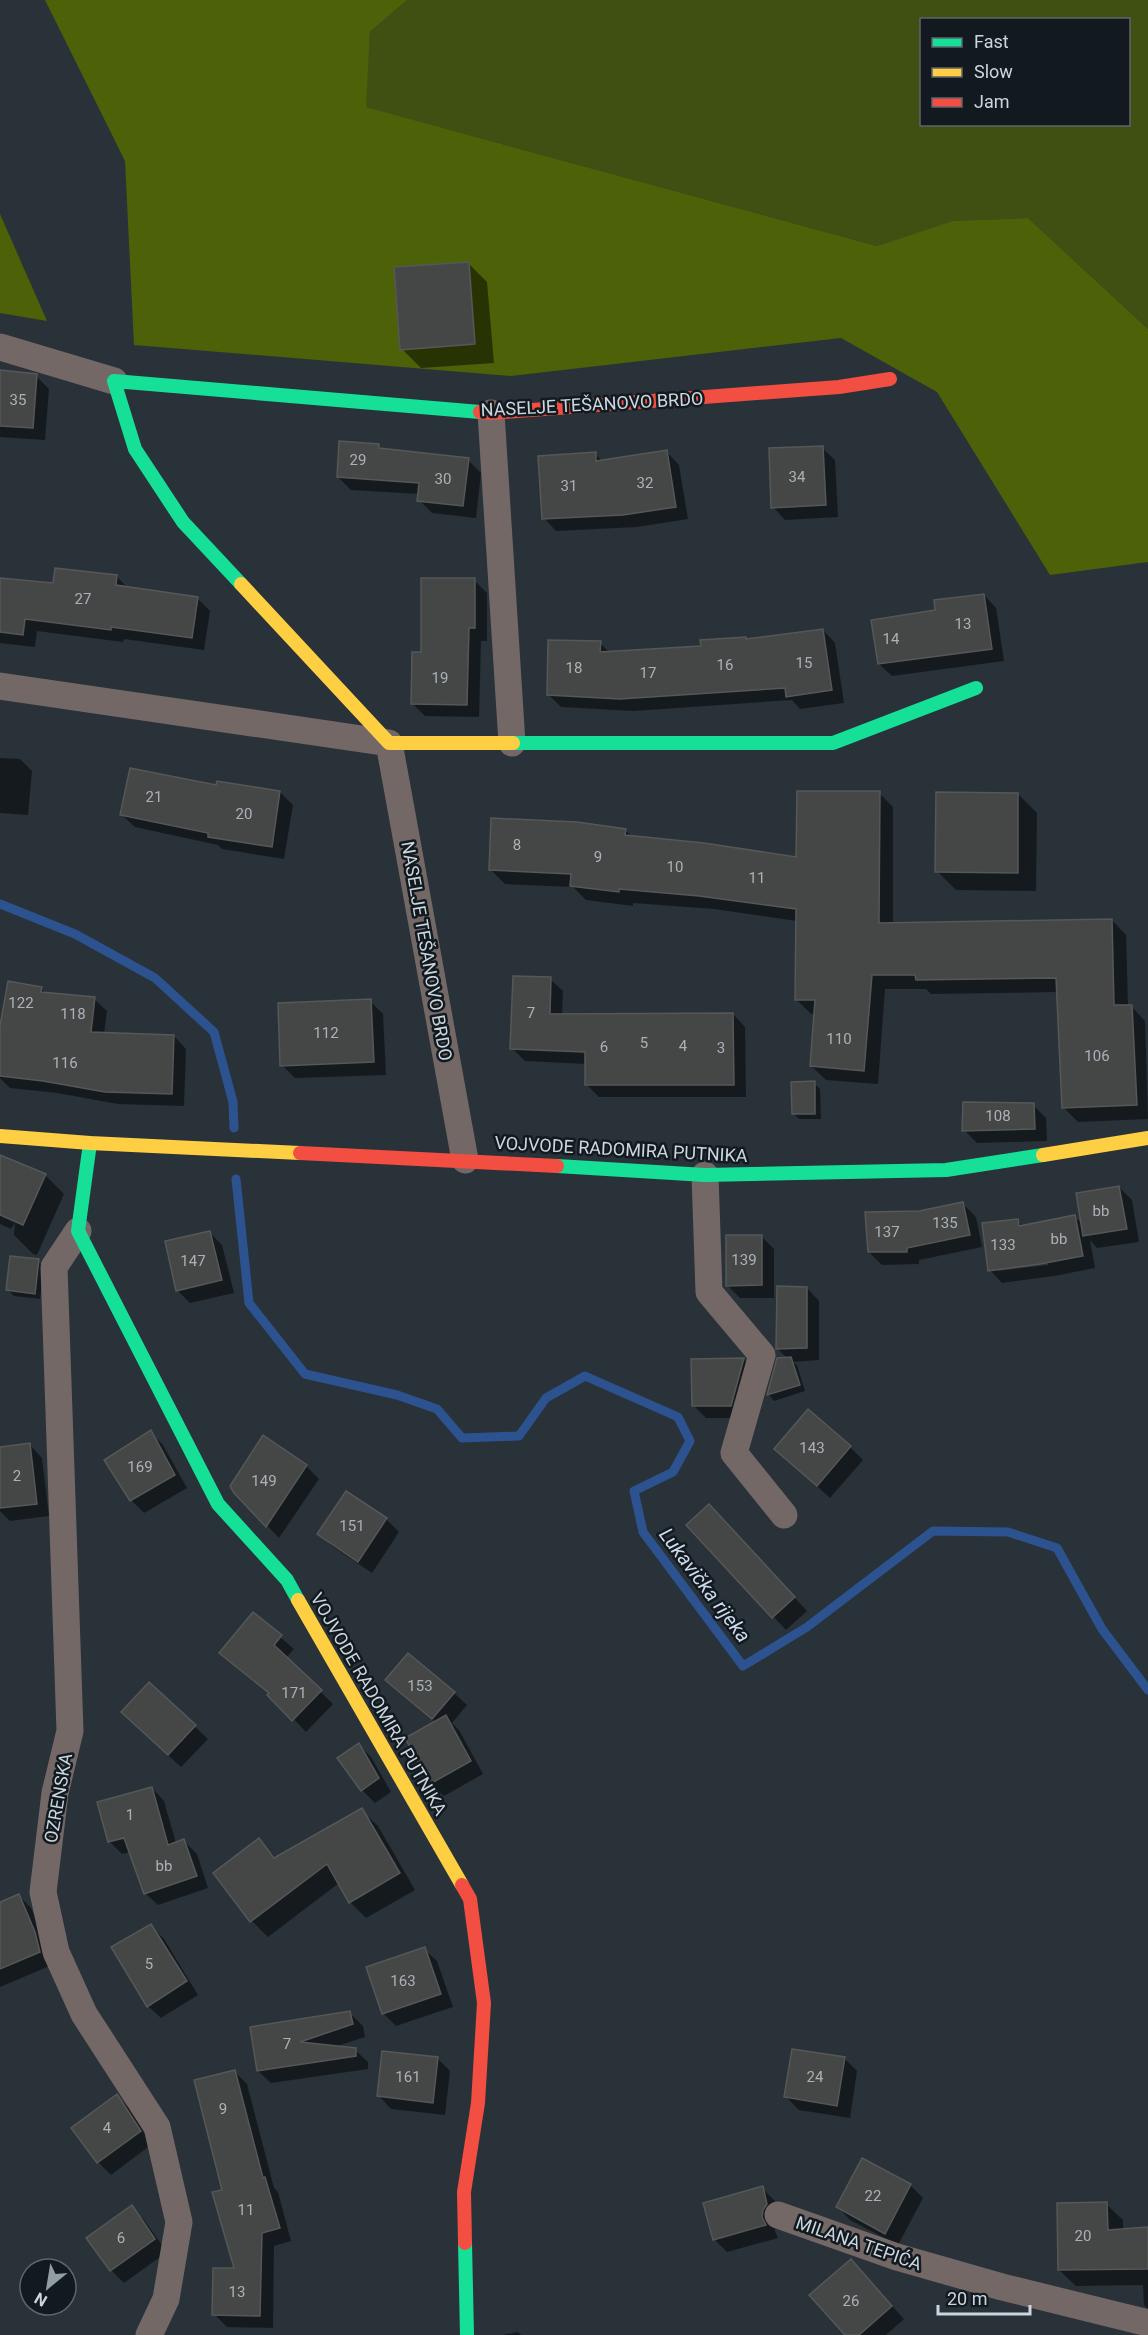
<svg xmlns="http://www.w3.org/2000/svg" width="1148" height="2335" font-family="Roboto,sans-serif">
  <rect width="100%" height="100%" fill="#293239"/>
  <path fill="#3f5012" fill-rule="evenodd" d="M407 0H1148V329L1028 218 952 221 877 246 365 107 370 32ZM922 20H1128V124H922Z"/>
  <g fill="#4c6108">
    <polygon points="45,0 407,0 370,32 366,107 877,246 952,221 1028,218 1148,329 1148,562 1050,575 937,392 841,338 511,376 134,345 125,161"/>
    <polygon points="0,214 47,321 0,313"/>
  </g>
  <g fill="#0007" fill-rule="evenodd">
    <polygon points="468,263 487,282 494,363 421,368 402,349"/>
    <polygon points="0,372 36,376 49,389 45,440 0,437"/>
    <polygon points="378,445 384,450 468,460 481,473 476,518 432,513 419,500 419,494 351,490 338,477"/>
    <polygon points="822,448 835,460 838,517 785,520 773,507"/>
    <polygon points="667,452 679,465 688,519 637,527 556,531 544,518 595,454 603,462"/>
    <polygon points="116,576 128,588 197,598 210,611 204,650 124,639 123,642 37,631 35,647 0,643 0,579 54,585"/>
    <polygon points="474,580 487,593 487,641 481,641 479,717 425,716 412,703 423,653"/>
    <polygon points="984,595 996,608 1004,661 892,676 879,664"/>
    <polygon points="823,630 835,643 844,703 800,709 792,700 633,711 561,707 549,695 600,643 610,653 702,647 745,638 747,640"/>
    <polygon points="0,758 20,759 32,771 28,815 0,813"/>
    <polygon points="217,787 280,792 293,805 284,859 222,849 218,845 135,827 122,815"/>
    <polygon points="879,793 893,807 893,924 1112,920 1126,935 1128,1006 1131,1006 1145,1021 1148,1119 1078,1122 1064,1108 1058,992 931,994 926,989 885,989 878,1084 826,1080 811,1066 815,1014 811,1014 797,1000 797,921 714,909 633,903 633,906 586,900 573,887 505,884 491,870 625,830 633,837 798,859"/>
    <polygon points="1018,794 1037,813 1036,891 956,890 937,871"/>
    <polygon points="550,979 563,991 562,1015 733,1014 745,1027 746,1097 599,1097 586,1084 586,1064 525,1061 512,1048"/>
    <polygon points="41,988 47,994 94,999 107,1011 104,1034 174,1036 186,1049 184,1106 118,1104 57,1093 10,1088 0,1078 0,1055"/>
    <polygon points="370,1001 383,1014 386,1075 295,1078 282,1065"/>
    <polygon points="814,1083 820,1089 821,1119 799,1119 793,1113"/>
    <polygon points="1033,1105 1046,1118 1047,1141 977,1143 964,1130"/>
    <polygon points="45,1175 64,1194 37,1255 33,1254 14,1235 15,1223 11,1229 0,1224 0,1177"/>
    <path d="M1119 1187 1132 1200 1139 1242 1097 1248 1090 1240 1095 1268 1054 1276 1002 1283 990 1270 1017 1220 1023 1227 1075 1217 1083 1225ZM1048 1262V1265L998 1271V1268Z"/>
    <polygon points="963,1204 976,1217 982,1247 919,1260 919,1264 882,1265 869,1252 919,1213"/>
    <polygon points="209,1232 222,1245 234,1293 190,1303 178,1291"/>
    <polygon points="761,1236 774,1249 774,1298 740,1298 727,1285"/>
    <polygon points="38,1261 44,1267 40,1299 14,1296 8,1290"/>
    <polygon points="807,1288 819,1301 819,1360 793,1362 797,1365 805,1391 774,1401 769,1395 778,1359 788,1359 778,1349"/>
    <polygon points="744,1360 756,1372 744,1418 706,1418 694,1406 693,1361"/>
    <polygon points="150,1432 163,1445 187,1488 144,1513 131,1500 106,1460"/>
    <polygon points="30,1445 42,1458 49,1516 10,1521 0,1511 0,1448"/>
    <polygon points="850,1447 863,1460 830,1498 776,1449"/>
    <polygon points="306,1466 319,1479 279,1538 235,1492"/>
    <polygon points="346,1493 386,1519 399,1532 372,1573 332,1546 319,1534"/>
    <polygon points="722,1519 807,1611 786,1630 688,1525"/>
    <polygon points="253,1614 294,1649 286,1658 333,1704 306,1732 270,1694 221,1653"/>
    <polygon points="387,1680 454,1693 467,1705 452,1723 459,1730 483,1774 444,1796 431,1783 436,1723"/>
    <polygon points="149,1684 208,1739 181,1767 135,1725"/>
    <polygon points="359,1745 371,1757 391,1792 375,1803 362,1790"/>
    <polygon points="152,1788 164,1801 176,1843 184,1841 197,1854 208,1888 158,1905 145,1893 131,1852 122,1854 109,1841"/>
    <polygon points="361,1810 378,1826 415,1890 366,1918 350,1902 339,1883 268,1937 252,1921 215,1873 259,1840 277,1859"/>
    <polygon points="18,1895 31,1908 48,1946 52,1965 0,1987 0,1904"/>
    <polygon points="151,1926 164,1939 198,1995 161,2018 148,2006"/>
    <polygon points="424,1949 437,1961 453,2007 396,2026 383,2013"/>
    <polygon points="350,2013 363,2026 365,2037 334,2047 355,2050 368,2062 368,2069 271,2083 258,2071 252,2028"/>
    <polygon points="437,2058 450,2071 445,2115 391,2109 379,2096"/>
    <polygon points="844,2058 857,2071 850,2118 799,2110 786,2097"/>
    <polygon points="234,2071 247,2084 274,2188 278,2192 291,2241 274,2246 273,2328 227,2327 214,2314 236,2270 224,2191"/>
    <polygon points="117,2096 129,2108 152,2144 111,2175 98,2162 73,2128"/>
    <polygon points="910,2185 923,2198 898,2245 850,2220 838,2207"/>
    <polygon points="762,2188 775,2201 779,2217 775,2224 775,2231 778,2238 727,2252 714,2239"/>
    <polygon points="1106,2204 1123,2220 1123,2231 1148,2229 1148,2309 1144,2305 1143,2285 1076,2286 1059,2270"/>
    <polygon points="132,2207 144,2220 167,2252 124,2283 111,2270"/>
    <polygon points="851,2261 904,2319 886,2335 847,2335"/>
    <polygon points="518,2332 521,2335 503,2335"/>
  </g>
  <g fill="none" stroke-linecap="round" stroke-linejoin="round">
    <g stroke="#2c5390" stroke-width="9">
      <polyline points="0,904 75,934 155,978 214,1032 233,1102 234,1128"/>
      <polyline points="236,1179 249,1303 305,1374 397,1395 437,1409 462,1438 519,1436 546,1398 585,1376 678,1417 690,1441 673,1472 634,1491 643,1532 743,1666 807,1627 933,1531 1008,1532 1057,1548 1102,1629 1148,1690"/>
    </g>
  </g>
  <g fill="#454747" stroke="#565757" stroke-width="1.5">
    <polygon points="469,262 475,344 400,350 394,267"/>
    <polygon points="0,370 37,374 33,428 0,426"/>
    <polygon points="339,441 379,444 379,448 469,458 463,506 417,501 419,483 337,477"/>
    <polygon points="823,446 826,505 771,508 769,448"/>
    <polygon points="667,450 676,507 623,515 542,519 538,456 596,452 596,461"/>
    <polygon points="55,568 117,575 116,585 198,597 192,638 111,627 111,630 25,619 23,635 0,632 0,578 53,583"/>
    <polygon points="421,578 475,578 475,628 469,628 467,705 411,704 412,652 421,652"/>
    <polygon points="984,594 992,649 878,664 871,620 935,610 934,600"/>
    <polygon points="823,629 832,690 786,697 785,688 620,699 547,695 548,640 601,641 600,652 701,646 700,640 746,637 746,639"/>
    <polygon points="130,768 216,785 217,781 280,791 272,847 208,837 208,833 120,815"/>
    <polygon points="797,791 880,791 879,923 1112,919 1114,1005 1132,1005 1137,1105 1062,1108 1056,978 916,980 915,975 872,975 864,1071 810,1066 815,1000 795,1000 796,909 699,896 619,889 619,892 570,886 571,874 489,870 491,818 577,822 626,829 625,835 704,843 796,857"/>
    <polygon points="936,792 1018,793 1018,873 935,872"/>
    <polygon points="513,976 551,977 550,1014 733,1013 734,1085 585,1085 585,1052 510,1049"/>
    <polygon points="8,981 42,987 41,992 95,997 91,1032 174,1035 172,1094 105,1092 43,1081 0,1076 0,1026"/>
    <polygon points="371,999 374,1062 280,1066 278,1003"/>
    <polygon points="815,1081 815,1114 792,1114 791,1082"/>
    <polygon points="963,1102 1034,1103 1035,1129 962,1131"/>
    <polygon points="0,1155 46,1174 23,1225 0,1215"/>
    <polygon points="1119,1186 1127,1229 1083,1236 1076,1193"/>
    <polygon points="963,1202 970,1235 907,1248 907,1252 868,1252 865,1212 919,1211"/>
    <polygon points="1075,1215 1083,1256 1040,1264 988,1271 982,1223 1018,1219 1019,1226"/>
    <polygon points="210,1231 222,1280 176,1291 165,1241"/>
    <polygon points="726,1235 762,1235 762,1285 726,1286"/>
    <polygon points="10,1256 39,1259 35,1294 6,1290"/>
    <polygon points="777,1286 807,1287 807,1348 776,1349"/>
    <polygon points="791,1357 800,1385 767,1395 777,1358"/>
    <polygon points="744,1358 731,1406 692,1406 691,1359"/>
    <polygon points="808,1409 851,1446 817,1486 774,1449"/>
    <polygon points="151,1430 175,1475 130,1501 104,1460"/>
    <polygon points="263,1435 307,1465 266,1527 234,1493 230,1486"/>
    <polygon points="30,1443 37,1504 0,1508 0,1447"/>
    <polygon points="346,1491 387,1518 358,1562 317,1534"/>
    <polygon points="709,1504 795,1597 772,1618 686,1525"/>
    <polygon points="253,1612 282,1635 274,1645 322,1690 292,1721 267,1695 269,1693 219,1653"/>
    <polygon points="408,1653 455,1692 432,1719 385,1680"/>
    <polygon points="149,1682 196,1725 168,1755 121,1712"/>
    <polygon points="446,1715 471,1761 430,1784 405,1738"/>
    <polygon points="359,1743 379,1778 361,1791 337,1758"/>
    <polygon points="152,1787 168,1845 184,1839 197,1876 144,1894 124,1838 108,1842 97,1802"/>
    <polygon points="362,1808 400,1873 349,1903 327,1864 250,1922 213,1873 259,1838 274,1858"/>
    <polygon points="19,1894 35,1932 40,1952 0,1969 0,1902"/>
    <polygon points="151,1924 187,1981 147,2007 111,1947"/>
    <polygon points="425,1947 441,1994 382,2014 366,1967"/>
    <polygon points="350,2011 353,2024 300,2042 356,2048 356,2056 257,2071 250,2027"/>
    <polygon points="792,2049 845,2057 837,2106 784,2097"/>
    <polygon points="382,2051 438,2057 433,2103 377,2096"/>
    <polygon points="235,2070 263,2178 265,2177 280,2228 262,2233 260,2316 212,2315 213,2268 234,2268 212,2192 222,2190 194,2080"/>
    <polygon points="117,2094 141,2131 97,2163 71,2128"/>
    <polygon points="862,2158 911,2184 885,2234 836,2207"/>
    <polygon points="763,2186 767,2204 763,2210 762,2217 766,2225 713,2240 703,2203"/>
    <polygon points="1107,2202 1108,2230 1148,2227 1148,2269 1058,2270 1057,2203"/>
    <polygon points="132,2205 155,2239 110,2271 86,2238"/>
    <polygon points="851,2259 892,2306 859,2335 845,2335 809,2295"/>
  </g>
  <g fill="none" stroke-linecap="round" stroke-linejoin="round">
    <g stroke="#736866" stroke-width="27">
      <polyline points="0,347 114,381"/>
      <polyline points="491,413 512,743"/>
      <polyline points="0,686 389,743 465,1160"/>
      <polyline points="705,1175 709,1292 762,1355 734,1453 784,1515"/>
      <polyline points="78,1231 54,1267 70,1731 55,1793 43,1892 56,1952 84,2014 157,2127 179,2222 166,2299 149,2335"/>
      <polyline points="778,2215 897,2257 1002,2287 1148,2323"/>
    </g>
    <g stroke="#16e098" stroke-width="14">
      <polyline points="241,584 183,522 135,449 114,381 480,412"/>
      <polyline points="513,743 833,743 976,688"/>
      <polyline points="90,1143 78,1231 218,1504 287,1580 298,1600"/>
      <polyline points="557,1166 705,1175 946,1170 1043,1155"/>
      <polyline points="465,2243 467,2335"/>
    </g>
    <g stroke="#ffcf43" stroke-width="14">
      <polyline points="241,584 389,743 513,743"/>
      <polyline points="0,1136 90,1143 300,1153"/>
      <polyline points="1043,1155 1148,1138"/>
      <polyline points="298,1600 462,1885"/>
    </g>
    <g stroke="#f24e42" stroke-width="14">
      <polyline points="480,412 491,413 839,387 890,379"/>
      <polyline points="300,1153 557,1166"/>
      <polyline points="462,1885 470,1899 484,2003 478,2103 464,2192 465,2243"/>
    </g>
  </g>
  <g text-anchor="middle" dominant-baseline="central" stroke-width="5" stroke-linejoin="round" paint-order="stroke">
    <g font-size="15" fill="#aab2b8">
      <text x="18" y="400">35</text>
      <text x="358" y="460">29</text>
      <text x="797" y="477">34</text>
      <text x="443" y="479">30</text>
      <text x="645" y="483">32</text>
      <text x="569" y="486">31</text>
      <text x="83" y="599">27</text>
      <text x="963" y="624">13</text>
      <text x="891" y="639">14</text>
      <text x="804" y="663">15</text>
      <text x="725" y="665">16</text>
      <text x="574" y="668">18</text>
      <text x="648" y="673">17</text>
      <text x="440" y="678">19</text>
      <text x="154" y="797">21</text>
      <text x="244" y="814">20</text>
      <text x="517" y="845">8</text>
      <text x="598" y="857">9</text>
      <text x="675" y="867">10</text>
      <text x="757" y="878">11</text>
      <text x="21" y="1003">122</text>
      <text x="531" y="1013">7</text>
      <text x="73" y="1014">118</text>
      <text x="326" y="1033">112</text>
      <text x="839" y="1039">110</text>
      <text x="644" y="1043">5</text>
      <text x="683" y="1046">4</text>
      <text x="604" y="1047">6</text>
      <text x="721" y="1048">3</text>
      <text x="1097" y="1056">106</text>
      <text x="65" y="1063">116</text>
      <text x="998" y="1116">108</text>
      <text x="1101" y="1211">bb</text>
      <text x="945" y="1223">135</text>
      <text x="887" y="1232">137</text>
      <text x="1059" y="1239">bb</text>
      <text x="1003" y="1245">133</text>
      <text x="744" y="1260">139</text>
      <text x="193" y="1261">147</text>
      <text x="812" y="1448">143</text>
      <text x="140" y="1467">169</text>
      <text x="17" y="1476">2</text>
      <text x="264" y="1481">149</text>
      <text x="352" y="1526">151</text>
      <text x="420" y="1686">153</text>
      <text x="294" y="1693">171</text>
      <text x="130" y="1815">1</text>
      <text x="164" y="1866">bb</text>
      <text x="149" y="1964">5</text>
      <text x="403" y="1981">163</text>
      <text x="287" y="2044">7</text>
      <text x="408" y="2077">161</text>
      <text x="815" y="2077">24</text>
      <text x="223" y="2109">9</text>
      <text x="107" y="2128">4</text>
      <text x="873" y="2196">22</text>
      <text x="246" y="2210">11</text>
      <text x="1083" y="2236">20</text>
      <text x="121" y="2238">6</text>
      <text x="237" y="2292">13</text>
      <text x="851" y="2301">26</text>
    </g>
    <g font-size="18" fill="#cbd6de" stroke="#121a20">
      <text transform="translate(592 404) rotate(-3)">NASELJE TEŠANOVO BRDO</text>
      <text transform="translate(427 951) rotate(80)">NASELJE TEŠANOVO BRDO</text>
      <text transform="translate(621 1149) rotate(3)">VOJVODE RADOMIRA PUTNIKA</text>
      <text transform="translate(379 1704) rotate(60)">VOJVODE RADOMIRA PUTNIKA</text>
      <text transform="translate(58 1798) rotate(-80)">OZRENSKA</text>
      <text transform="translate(859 2243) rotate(19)">MILANA TEPIĆA</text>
    </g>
    <g font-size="20" font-style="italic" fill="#cedbee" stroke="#121a20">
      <text transform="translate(705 1585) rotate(53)">Lukavička rijeka</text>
    </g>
  </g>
  <rect x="920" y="18" width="210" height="108" fill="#121a20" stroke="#5c656c" stroke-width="1.5"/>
  <rect x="932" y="38" width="30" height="9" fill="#16e098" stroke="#5c656c" stroke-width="1.5"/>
  <text x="974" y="48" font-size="18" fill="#cbd6de">Fast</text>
  <rect x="932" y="68" width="30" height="9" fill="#ffcf43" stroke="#5c656c" stroke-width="1.5"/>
  <text x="974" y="78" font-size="18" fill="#cbd6de">Slow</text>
  <rect x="932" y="98" width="30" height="9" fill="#f24e42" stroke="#5c656c" stroke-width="1.5"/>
  <text x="974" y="108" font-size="18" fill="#cbd6de">Jam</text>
  <g transform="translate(48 2287) rotate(210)"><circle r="28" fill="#121a20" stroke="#5c656c" stroke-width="1.5"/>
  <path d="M0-4.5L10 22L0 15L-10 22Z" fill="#929da4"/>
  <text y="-9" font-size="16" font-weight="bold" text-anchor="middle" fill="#cbd6de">N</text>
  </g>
  <path d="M938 2305v9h92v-9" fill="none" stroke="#cbd6de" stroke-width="3"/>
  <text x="947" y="2305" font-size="18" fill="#cbd6de" stroke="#121a20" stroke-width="4.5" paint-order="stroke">20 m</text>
</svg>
